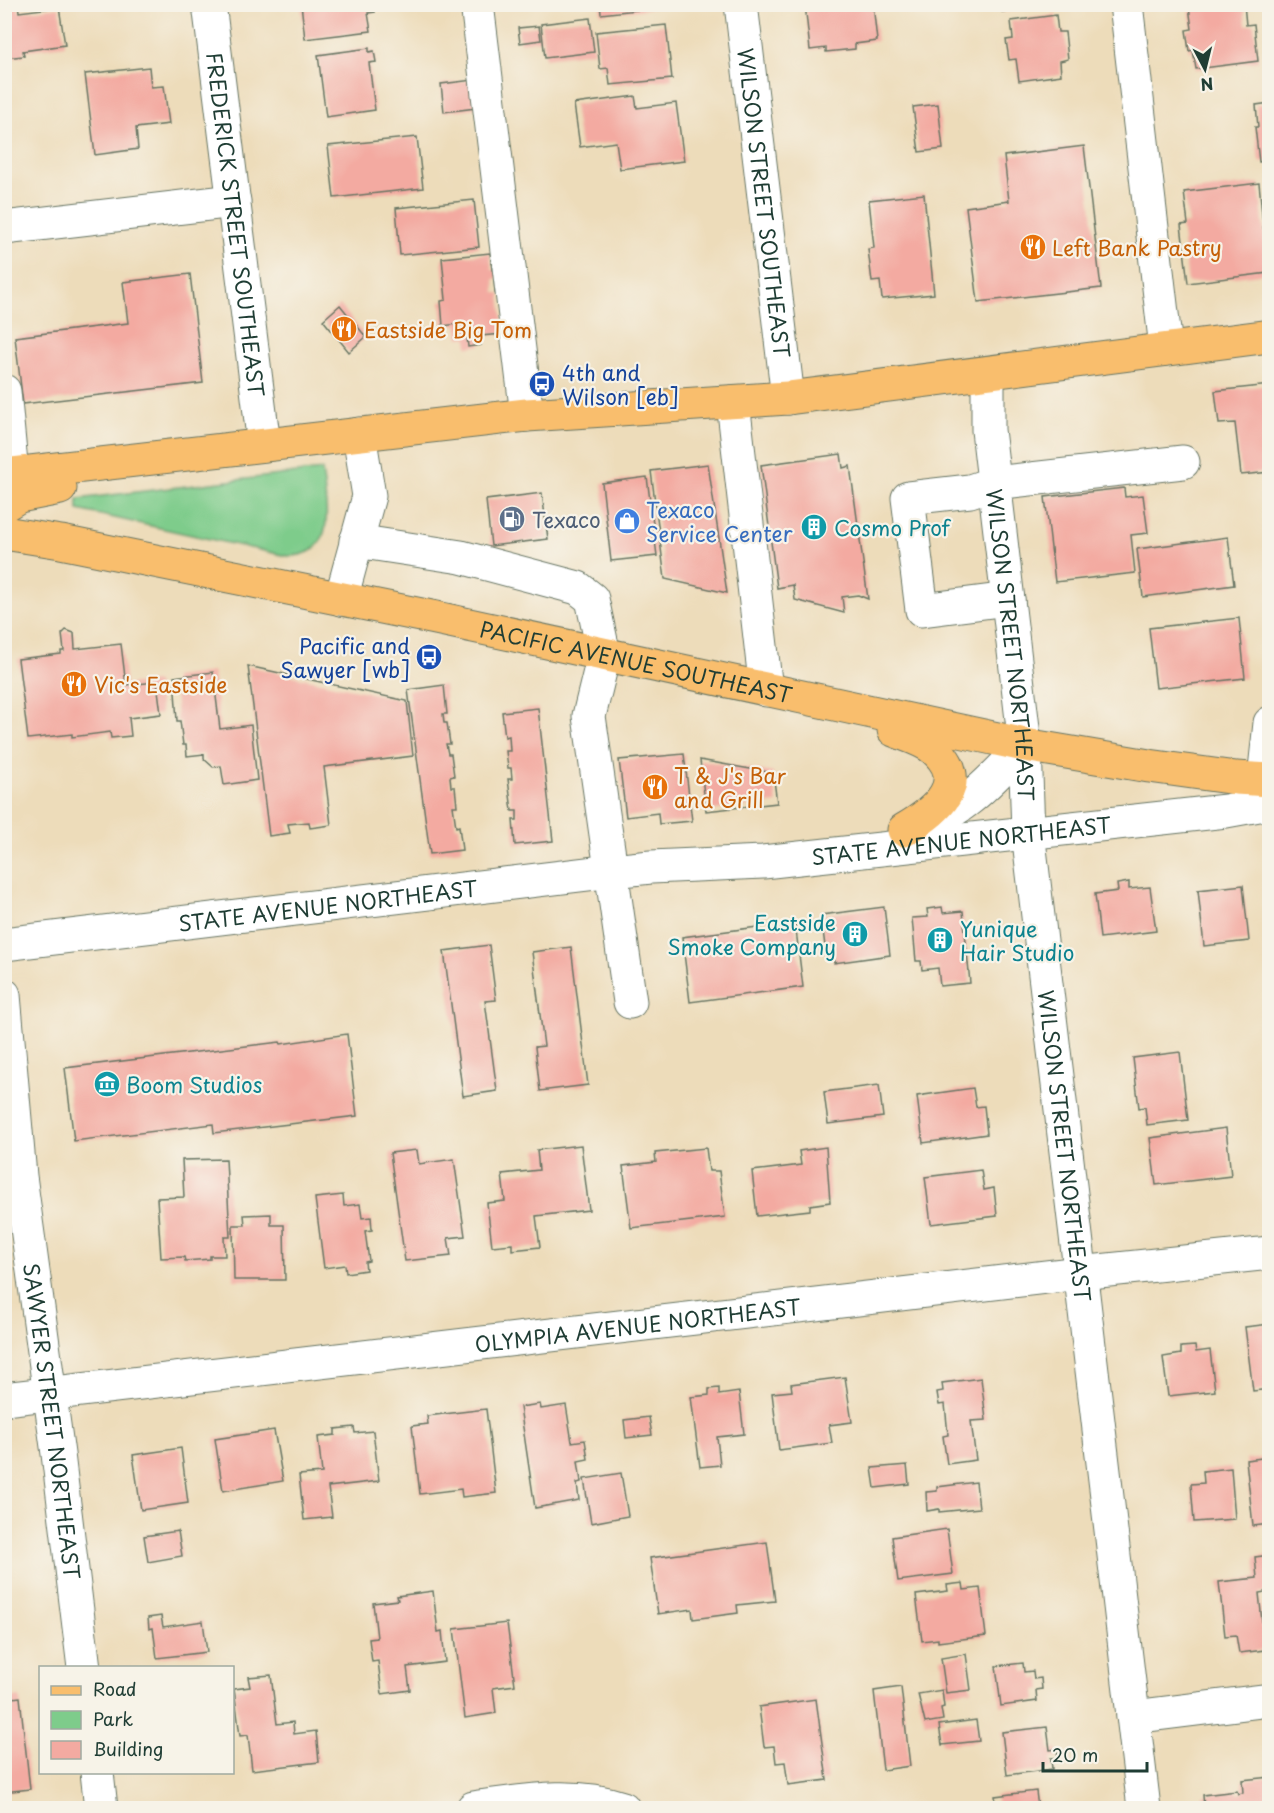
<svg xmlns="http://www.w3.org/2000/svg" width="1274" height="1813" font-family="'Playpen Sans',sans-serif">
  <rect width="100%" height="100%" fill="#f7f3e8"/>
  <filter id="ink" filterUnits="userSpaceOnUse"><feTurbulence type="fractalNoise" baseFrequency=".0167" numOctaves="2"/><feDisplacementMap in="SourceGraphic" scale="12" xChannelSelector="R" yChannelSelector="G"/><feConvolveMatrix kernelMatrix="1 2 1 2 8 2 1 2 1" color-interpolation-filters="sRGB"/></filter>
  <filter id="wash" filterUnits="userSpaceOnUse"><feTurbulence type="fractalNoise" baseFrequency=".008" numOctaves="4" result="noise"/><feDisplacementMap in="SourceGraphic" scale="24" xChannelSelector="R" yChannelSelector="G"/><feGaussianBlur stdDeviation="1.35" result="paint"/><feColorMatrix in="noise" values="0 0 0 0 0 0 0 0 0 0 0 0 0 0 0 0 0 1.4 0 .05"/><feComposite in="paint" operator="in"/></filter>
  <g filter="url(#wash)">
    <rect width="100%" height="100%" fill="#eddcba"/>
    <path fill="#7ecc8b" stroke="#4e8460" stroke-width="1.5" d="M322 470C326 504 339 557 287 556L78 510V499Z"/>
    <g id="blocks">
      <g fill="#f3aaa1">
        <polygon points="4,4 18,4 19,12 59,7 65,45 23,51 24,56 4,58"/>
        <polygon points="301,4 374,4 375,12 368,13 371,31 305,39"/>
        <polygon points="600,4 662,4 663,7 601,14"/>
        <polygon points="805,4 873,4 877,41 855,44 855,49 826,52 826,48 810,50"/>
        <polygon points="1001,4 1035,4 1035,7 1002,12"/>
        <polygon points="1210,4 1244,4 1246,25 1254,24 1258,61 1196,69 1193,50 1189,51 1186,30 1192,29 1189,7"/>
        <polygon points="1056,15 1058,32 1065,32 1068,59 1060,61 1061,75 1019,81 1016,59 1009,60 1006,40 1013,39 1011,21"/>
        <polygon points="590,18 594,52 545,58 541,24"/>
        <polygon points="666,25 672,79 610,85 608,68 600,69 596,32"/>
        <polygon points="539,26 541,40 520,43 518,28"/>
        <polygon points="369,48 369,52 374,51 376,62 369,63 375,110 326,117 318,55"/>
        <polygon points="149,67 151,87 164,86 169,124 136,128 138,149 95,155 85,74"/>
        <polygon points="473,80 476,108 444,112 441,84"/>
        <polygon points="635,96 637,108 676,103 684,161 620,169 616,142 580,147 574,104"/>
        <polygon points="1270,103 1270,161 1259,162 1255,127 1258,127 1256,105"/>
        <polygon points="938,104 943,149 919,152 913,107"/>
        <polygon points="417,137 423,188 334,198 328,146"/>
        <polygon points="1084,146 1101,288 978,302 966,207 1009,201 1004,156"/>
        <polygon points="1259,183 1268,273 1188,283 1181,225 1188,224 1184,192"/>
        <polygon points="924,194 934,294 882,299 880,281 872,282 868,249 874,248 869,200"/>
        <polygon points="474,200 479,247 400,255 396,208"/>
        <polygon points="490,253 492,270 498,269 499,278 494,279 495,293 500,293 504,334 480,336 481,345 468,347 467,337 459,338 457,324 443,326 441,301 446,300 442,258"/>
        <polygon points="190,274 203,383 23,404 15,337 128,323 123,282"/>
        <polygon points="340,305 366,337 349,352 323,320"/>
        <polygon points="1270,385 1270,472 1241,475 1235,423 1219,424 1215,391"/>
        <polygon points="841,454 843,468 850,466 868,599 858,595 842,597 844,613 795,600 793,585 777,588 761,465"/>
        <polygon points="708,464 727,593 665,579 651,471"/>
        <polygon points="647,477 657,556 611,561 602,483"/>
        <polygon points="1124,488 1125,497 1143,495 1148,533 1131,535 1135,573 1055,582 1045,497"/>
        <polygon points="542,493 548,539 491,546 486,500"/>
        <polygon points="1228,537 1234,585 1143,597 1137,549"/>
        <polygon points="1239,618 1245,678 1156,688 1149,628"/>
        <polygon points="66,630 74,633 75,649 121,644 126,685 157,682 161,714 129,718 131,736 111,738 110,732 72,737 72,734 28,739 18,659 61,654 61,651 64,651 62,634"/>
        <polygon points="248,666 407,701 413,756 324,767 331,825 310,828 309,822 288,824 290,833 269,836"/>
        <polygon points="213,672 220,729 251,725 257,780 224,785 221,766 213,767 204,759 204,754 187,756 186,745 183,745 180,721 177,721 174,677"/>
        <polygon points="444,685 447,714 443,714 444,723 447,723 450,744 446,744 448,754 451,754 454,776 450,777 451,787 455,787 457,806 453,806 456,827 459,826 462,850 430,854 408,690"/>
        <polygon points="538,708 553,841 515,845 513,820 517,820 517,811 512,811 508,779 512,779 511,768 508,768 506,751 510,751 509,736 505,737 502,712"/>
        <polygon points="684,754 692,821 659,824 658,813 626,817 619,760"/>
        <polygon points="700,760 773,773 777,803 706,811"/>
        <polygon points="1129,882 1129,889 1150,887 1156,931 1100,938 1095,894 1118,891 1117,884"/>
        <polygon points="1243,885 1249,941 1204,946 1198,890"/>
        <polygon points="884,907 890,955 834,963 833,954 826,954 821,915"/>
        <polygon points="942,907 943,913 963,911 970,983 940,986 938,968 922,970 921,961 916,961 912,918 928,917 927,909"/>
        <polygon points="795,922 803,987 690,1002 682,937"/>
        <polygon points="489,945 496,1000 485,1001 497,1091 463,1096 444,951"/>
        <polygon points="571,947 588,1085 540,1091 535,1047 544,1046 532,952"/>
        <polygon points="347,1034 357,1116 214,1133 213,1124 74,1141 65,1068 280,1042 281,1044"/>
        <polygon points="1180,1052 1188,1120 1147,1125 1145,1107 1139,1108 1133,1058"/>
        <polygon points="879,1085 883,1117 828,1124 824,1092"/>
        <polygon points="973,1088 976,1107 984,1106 987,1134 923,1143 917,1096"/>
        <polygon points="1226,1128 1231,1176 1156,1185 1150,1138"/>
        <polygon points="581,1145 589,1210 536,1216 540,1247 512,1250 512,1244 492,1246 487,1203 505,1201 502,1174 539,1170 537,1150"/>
        <polygon points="826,1147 830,1202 810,1205 810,1210 757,1216 752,1171 801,1165 799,1151"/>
        <polygon points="706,1148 709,1171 719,1171 725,1217 631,1228 623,1166 656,1162 655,1153"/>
        <polygon points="417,1150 419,1164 454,1159 465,1236 448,1238 451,1256 405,1261 390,1153"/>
        <polygon points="226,1159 230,1237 224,1237 225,1256 210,1256 210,1259 185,1261 184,1257 161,1258 157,1198 184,1197 182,1160"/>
        <polygon points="981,1170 984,1190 994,1188 997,1216 931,1224 925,1177"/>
        <polygon points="343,1195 344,1206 360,1204 362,1218 371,1217 372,1230 365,1231 369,1261 365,1262 366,1270 346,1273 345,1265 324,1268 315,1198"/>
        <polygon points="271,1214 271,1225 284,1225 285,1280 234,1280 233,1225 245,1225 244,1215"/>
        <polygon points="1270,1324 1270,1389 1253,1391 1245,1327"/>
        <polygon points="1195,1346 1196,1352 1210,1350 1215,1391 1168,1396 1163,1357 1181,1354 1181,1347"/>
        <polygon points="845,1377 852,1422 829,1425 832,1443 779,1450 772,1393 792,1391 791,1384"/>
        <polygon points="981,1378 986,1420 971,1421 976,1460 947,1464 943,1436 948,1435 945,1404 939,1405 937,1392 943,1391 942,1383"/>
        <polygon points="719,1388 719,1395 739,1392 744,1434 717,1437 720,1465 700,1467 691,1397 709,1395 709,1389"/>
        <polygon points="540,1404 541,1409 566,1405 572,1442 585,1440 588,1459 578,1461 581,1482 577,1483 579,1500 535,1508 520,1407"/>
        <polygon points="486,1409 496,1493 462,1497 461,1489 420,1494 412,1426 428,1424 427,1416"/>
        <polygon points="649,1417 652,1435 626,1438 624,1420"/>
        <polygon points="354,1427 355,1433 373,1431 379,1481 328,1487 332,1517 304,1520 299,1475 322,1473 318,1437 335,1435 335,1429"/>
        <polygon points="274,1430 283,1481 223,1491 215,1439"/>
        <polygon points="181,1448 188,1503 141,1510 133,1455"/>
        <polygon points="1270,1457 1270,1524 1253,1526 1246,1460"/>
        <polygon points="907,1465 909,1484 875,1488 872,1468"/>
        <polygon points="1231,1468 1235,1519 1194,1522 1191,1484 1204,1483 1203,1471"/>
        <polygon points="621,1473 628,1516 591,1523 584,1479"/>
        <polygon points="976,1482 979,1508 939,1512 939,1509 927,1511 926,1492 937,1491 937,1487"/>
        <polygon points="947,1529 953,1574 898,1581 892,1537"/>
        <polygon points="178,1531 182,1556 148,1562 144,1536"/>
        <polygon points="767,1542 775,1601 737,1605 738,1613 693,1619 692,1609 658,1614 650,1558"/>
        <polygon points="1270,1555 1270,1591 1259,1593 1265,1650 1239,1653 1236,1635 1225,1636 1219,1582 1257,1578 1255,1557"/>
        <polygon points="963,1583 964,1590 980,1588 986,1636 938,1642 938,1639 922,1641 916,1595 948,1591 947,1585"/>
        <polygon points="433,1591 438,1632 442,1631 445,1662 407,1667 410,1690 382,1694 378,1661 372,1662 369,1639 377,1638 373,1603 398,1600 397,1596"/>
        <polygon points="161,1616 163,1627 203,1621 207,1652 157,1658 153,1628 149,1629 148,1618"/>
        <polygon points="507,1623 515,1685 493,1688 496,1713 465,1718 454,1629"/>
        <polygon points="966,1654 971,1690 946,1693 941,1658"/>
        <polygon points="1023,1663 1024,1672 1033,1671 1034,1679 1041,1678 1042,1689 1036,1690 1037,1701 1001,1706 996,1666"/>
        <polygon points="271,1675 277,1724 293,1722 294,1734 316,1731 319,1762 252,1770 248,1735 240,1736 234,1689 250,1687 248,1677"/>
        <polygon points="901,1687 910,1766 883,1770 874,1691"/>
        <polygon points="942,1690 944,1707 941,1708 943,1720 925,1723 918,1694"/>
        <polygon points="20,1697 30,1789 4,1792 4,1699"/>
        <polygon points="816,1699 827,1780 788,1785 785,1762 776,1763 774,1746 764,1747 759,1707"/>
        <polygon points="976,1720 979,1741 942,1745 939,1725"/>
        <polygon points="1047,1727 1050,1750 1057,1749 1058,1758 1051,1758 1052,1769 1007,1775 1002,1732"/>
        <polygon points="1270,1777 1270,1808 1204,1808 1203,1795 1237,1791 1238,1794 1243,1793 1242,1780"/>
        <polygon points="1036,1791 1038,1808 997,1808 995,1796"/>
      </g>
    </g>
  </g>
  <g filter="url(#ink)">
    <use href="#blocks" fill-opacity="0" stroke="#677563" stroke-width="1.5"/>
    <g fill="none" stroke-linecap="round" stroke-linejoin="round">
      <defs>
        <g id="minor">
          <path id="s1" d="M209 4 264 445"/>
          <polyline points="477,4 527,415"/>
          <path id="s2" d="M741 4 788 398"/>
          <polyline points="1126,4 1166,348"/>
          <polyline points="4,228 234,201"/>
          <path id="s3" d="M988 373V430L1025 745 1028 832 1144 1808"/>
          <polyline points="4,391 12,474"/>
          <polyline points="733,402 766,690"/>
          <polyline points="356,541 461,557 578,588 592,599 604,655 589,716 630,1002"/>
          <polyline points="341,599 369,496 359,434"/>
          <polyline points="1008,599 922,610 908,498 970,491 994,483 1183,462"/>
          <polyline points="1264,779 1270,723"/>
          <path d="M911 828C960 817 991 780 1025 745"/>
          <path id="s4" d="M4 944 612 871 651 867 763 862 1226 811 1270 803"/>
          <path id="s5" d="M4 995 20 1176 58 1454 84 1668"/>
          <path id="s6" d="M4 1399 1080 1273 1270 1253"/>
          <polyline points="1133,1717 1270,1700"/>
          <polyline points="97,1772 101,1808"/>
          <path d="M473 1808C524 1801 573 1791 623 1808"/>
        </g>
        <g id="major">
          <polyline points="4,475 527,415 788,398 1270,336"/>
          <polyline points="4,505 19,496 60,488"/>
          <path id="s7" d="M4 533 61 542 436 618 1025 745 1149 766 1236 778 1270 780"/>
          <path d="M894 730C906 735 923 740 933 748 973 782 935 812 904 830"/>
        </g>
      </defs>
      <use href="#minor" stroke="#677563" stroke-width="35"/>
      <use href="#major" stroke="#677563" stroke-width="35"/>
      <use href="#minor" stroke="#fff" stroke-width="33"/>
      <use href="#major" stroke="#f9be6d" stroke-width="33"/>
    </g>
  </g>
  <defs>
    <symbol id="restaurant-disc" viewBox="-11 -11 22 22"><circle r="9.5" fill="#e8710a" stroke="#f7f3e8"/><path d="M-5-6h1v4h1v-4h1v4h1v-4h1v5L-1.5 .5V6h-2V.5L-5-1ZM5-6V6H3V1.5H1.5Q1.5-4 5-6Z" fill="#fff"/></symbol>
    <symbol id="bus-disc" viewBox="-11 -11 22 22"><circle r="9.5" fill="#1a4fb4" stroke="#f7f3e8"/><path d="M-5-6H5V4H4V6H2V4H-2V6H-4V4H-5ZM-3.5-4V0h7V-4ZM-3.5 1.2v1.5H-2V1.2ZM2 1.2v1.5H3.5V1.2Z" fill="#fff"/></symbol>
    <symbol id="fuel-disc" viewBox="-11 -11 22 22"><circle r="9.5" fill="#5c6f8a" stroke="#f7f3e8"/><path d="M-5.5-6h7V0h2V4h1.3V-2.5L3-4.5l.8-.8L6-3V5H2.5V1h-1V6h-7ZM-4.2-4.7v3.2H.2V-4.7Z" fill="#fff"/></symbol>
    <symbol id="shop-disc" viewBox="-11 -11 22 22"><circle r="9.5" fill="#3f7fe0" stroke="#f7f3e8"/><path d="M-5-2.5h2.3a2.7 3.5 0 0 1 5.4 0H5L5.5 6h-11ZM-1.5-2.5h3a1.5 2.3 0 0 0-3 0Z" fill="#fff"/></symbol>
    <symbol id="building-disc" viewBox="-11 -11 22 22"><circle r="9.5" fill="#0f9aa8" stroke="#f7f3e8"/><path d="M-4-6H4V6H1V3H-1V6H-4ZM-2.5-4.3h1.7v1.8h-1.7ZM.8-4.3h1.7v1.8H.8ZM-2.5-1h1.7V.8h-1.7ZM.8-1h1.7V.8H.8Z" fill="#fff"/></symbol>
    <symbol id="museum-disc" viewBox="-11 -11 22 22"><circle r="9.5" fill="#0f9aa8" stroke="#f7f3e8"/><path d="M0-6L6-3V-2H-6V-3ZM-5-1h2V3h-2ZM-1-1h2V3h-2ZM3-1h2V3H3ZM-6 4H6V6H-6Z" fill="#fff"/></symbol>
  </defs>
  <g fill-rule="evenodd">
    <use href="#restaurant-disc" x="1018" y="232" width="30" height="30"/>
    <use href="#restaurant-disc" x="329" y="314" width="30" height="30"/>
    <use href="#bus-disc" x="527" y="369" width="30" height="30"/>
    <use href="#fuel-disc" x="497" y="504" width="30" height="30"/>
    <use href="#shop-disc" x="612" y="506" width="30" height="30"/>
    <use href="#building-disc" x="799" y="512" width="30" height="30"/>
    <use href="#bus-disc" x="414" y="642" width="30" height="30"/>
    <use href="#restaurant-disc" x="59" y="669" width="30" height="30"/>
    <use href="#restaurant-disc" x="640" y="772" width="30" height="30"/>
    <use href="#building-disc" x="840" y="919" width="30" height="30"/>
    <use href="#building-disc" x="925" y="925" width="30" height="30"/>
    <use href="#museum-disc" x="92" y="1069" width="30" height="30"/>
  </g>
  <g text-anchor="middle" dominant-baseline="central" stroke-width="4.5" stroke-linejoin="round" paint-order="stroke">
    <g font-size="21" fill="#1f3d34" stroke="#f7f3e8">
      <text stroke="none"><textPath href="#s2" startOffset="200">WILSON STREET SOUTHEAST</textPath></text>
      <text stroke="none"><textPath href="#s1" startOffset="222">FREDERICK STREET SOUTHEAST</textPath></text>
      <text stroke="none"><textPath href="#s3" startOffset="273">WILSON STREET NORTHEAST</textPath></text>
      <text stroke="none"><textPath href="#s7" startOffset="645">PACIFIC AVENUE SOUTHEAST</textPath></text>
      <text stroke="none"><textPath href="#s4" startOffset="963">STATE AVENUE NORTHEAST</textPath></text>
      <text stroke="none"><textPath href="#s4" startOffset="326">STATE AVENUE NORTHEAST</textPath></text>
      <text stroke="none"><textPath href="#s3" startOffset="777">WILSON STREET NORTHEAST</textPath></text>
      <text stroke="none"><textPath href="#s6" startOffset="638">OLYMPIA AVENUE NORTHEAST</textPath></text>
      <text stroke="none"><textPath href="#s5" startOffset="429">SAWYER STREET NORTHEAST</textPath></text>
    </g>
    <g font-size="21" fill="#c56008" stroke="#f7f3e8" text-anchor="start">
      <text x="1052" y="247">Left Bank Pastry</text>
      <text x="364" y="329">Eastside Big Tom</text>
      <text x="94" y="684">Vic's Eastside</text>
      <text x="674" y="775">T &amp; J's Bar<tspan x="674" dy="24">and Grill</tspan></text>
    </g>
    <g font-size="21" fill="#164399" stroke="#f7f3e8" text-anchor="start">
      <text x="562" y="372">4th and<tspan x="562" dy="24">Wilson [eb]</tspan></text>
      <text x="410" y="645" text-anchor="end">Pacific and<tspan x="410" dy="24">Sawyer [wb]</tspan></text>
    </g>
    <g font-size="21" fill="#366cbe" stroke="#f7f3e8" text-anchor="start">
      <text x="646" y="509">Texaco<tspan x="646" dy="24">Service Center</tspan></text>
    </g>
    <g font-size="21" fill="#4e5e75" stroke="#f7f3e8" text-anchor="start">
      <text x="532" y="519">Texaco</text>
    </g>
    <g font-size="21" fill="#0d838f" stroke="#f7f3e8" text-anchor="start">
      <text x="834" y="527">Cosmo Prof</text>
      <text x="836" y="922" text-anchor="end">Eastside<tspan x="836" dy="24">Smoke Company</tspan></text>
      <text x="960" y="928">Yunique<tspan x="960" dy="24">Hair Studio</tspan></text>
      <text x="126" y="1084">Boom Studios</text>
    </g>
  </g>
  <rect width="1274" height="1813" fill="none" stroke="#f7f3e8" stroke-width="24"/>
  <rect x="39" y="1666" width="195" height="108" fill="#f7f3e8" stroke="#a1aaa0" stroke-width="1.5"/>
  <rect x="51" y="1686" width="30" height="9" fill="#f9be6d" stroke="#a1aaa0" stroke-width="1.5"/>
  <text x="93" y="1696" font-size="18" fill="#1f3d34">Road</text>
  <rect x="51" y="1711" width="30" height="18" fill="#7ecc8b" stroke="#a1aaa0" stroke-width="1.5"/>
  <text x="93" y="1726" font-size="18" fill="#1f3d34">Park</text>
  <rect x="51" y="1741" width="30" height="18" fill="#f3aaa1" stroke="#a1aaa0" stroke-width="1.5"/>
  <text x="93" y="1756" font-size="18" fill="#1f3d34">Building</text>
  <g transform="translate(1205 69) rotate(173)" stroke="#f7f3e8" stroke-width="4.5" paint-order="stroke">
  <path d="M0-4.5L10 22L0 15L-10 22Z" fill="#1f3d34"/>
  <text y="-9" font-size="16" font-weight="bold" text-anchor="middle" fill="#1f3d34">N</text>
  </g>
  <path d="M1043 1762v9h104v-9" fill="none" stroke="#1f3d34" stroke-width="3"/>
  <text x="1052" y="1762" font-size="18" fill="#1f3d34" stroke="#f7f3e8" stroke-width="4.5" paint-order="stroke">20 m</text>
</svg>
